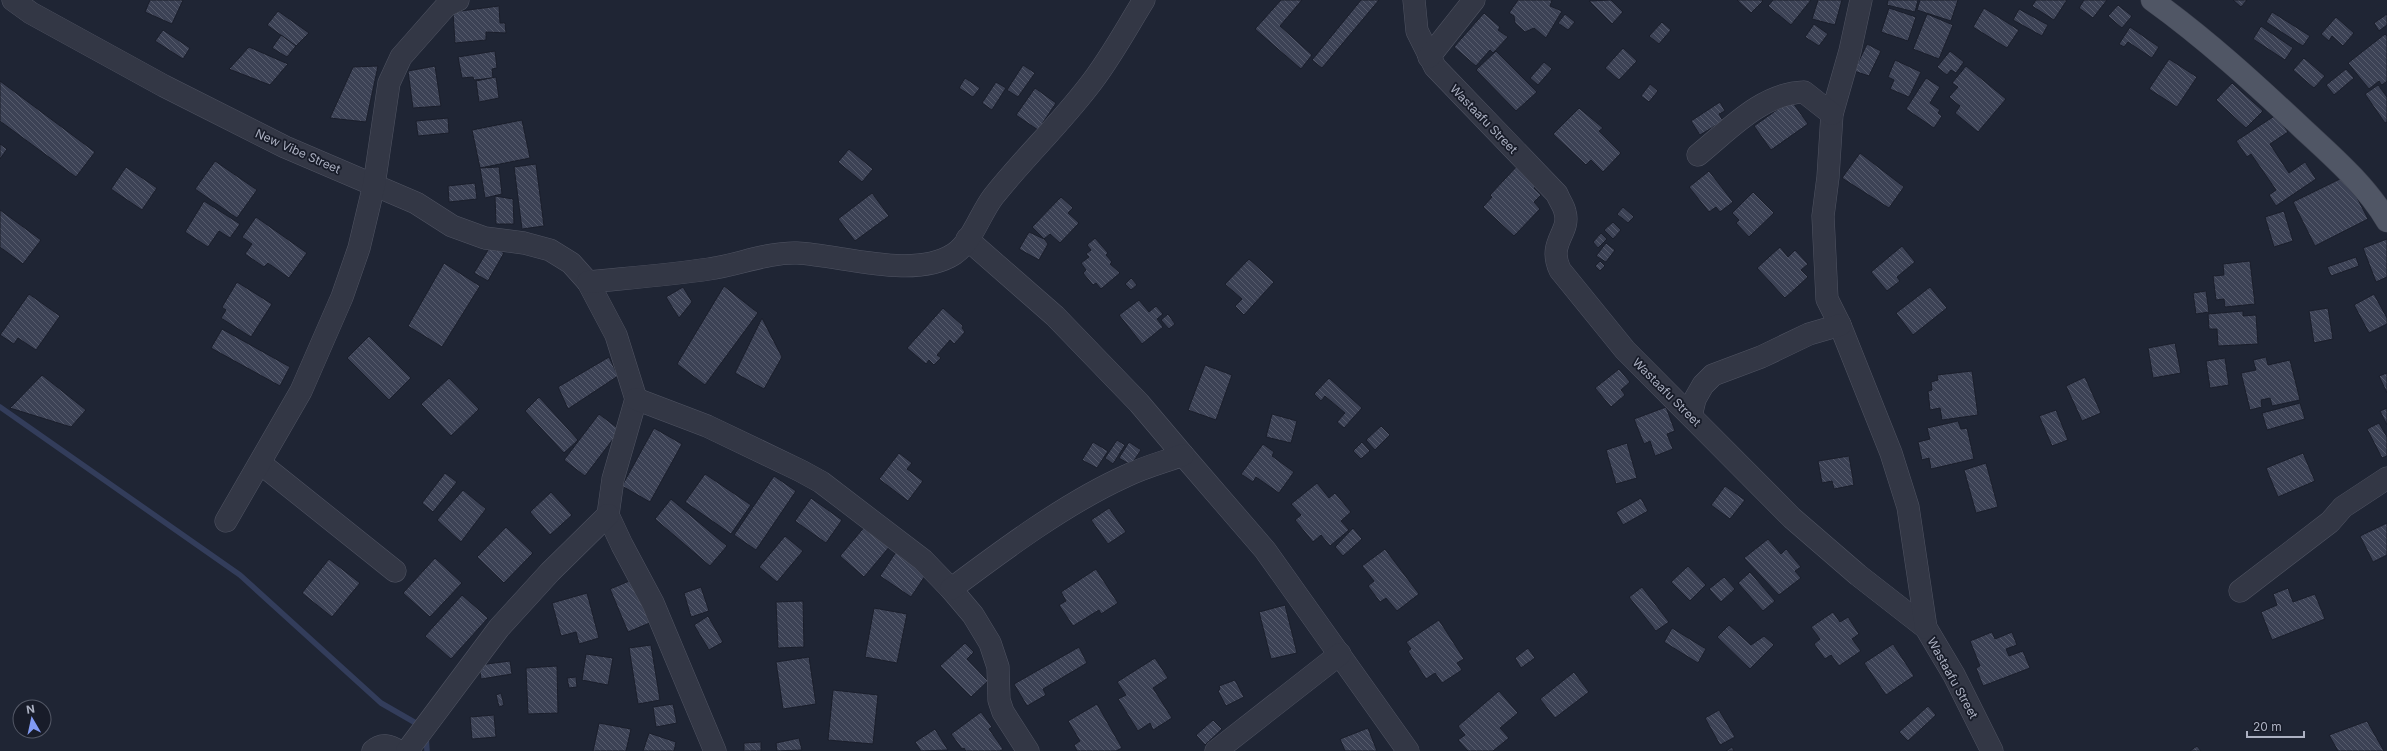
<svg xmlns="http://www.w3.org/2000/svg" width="2387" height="751" font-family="Inter,sans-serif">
  <defs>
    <pattern id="building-back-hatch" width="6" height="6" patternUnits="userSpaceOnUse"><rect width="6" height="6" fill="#3c4255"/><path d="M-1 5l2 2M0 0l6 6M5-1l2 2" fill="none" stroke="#565b6c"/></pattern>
  </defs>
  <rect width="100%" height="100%" fill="#1f2534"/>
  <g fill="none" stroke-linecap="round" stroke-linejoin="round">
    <g stroke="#333d5b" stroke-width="5.5">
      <polyline points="0,407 240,575 381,703 421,726"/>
      <polyline points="426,736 427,751"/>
    </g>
  </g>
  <g fill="url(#building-back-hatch)" stroke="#1a1e2b">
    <polygon points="150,0 183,0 172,24 145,12"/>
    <polygon points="1281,0 1302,0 1280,26 1312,55 1301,69 1255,29"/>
    <polygon points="1361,0 1379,0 1322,68 1312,60"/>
    <polygon points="1518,0 1552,0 1550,6 1562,11 1546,38 1534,28 1525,32 1515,23 1514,16 1509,13"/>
    <polygon points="1611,0 1623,12 1612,24 1589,1"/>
    <polygon points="1737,0 1762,0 1763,1 1751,13"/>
    <polygon points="1773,0 1811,0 1791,25 1768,6"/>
    <polygon points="1818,0 1842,0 1835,25 1812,19"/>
    <polygon points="1888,0 1918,0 1915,12 1887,5"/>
    <polygon points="1920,0 1958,0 1951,21 1917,10"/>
    <polygon points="2036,0 2067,0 2054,20 2032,6"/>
    <polygon points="2084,0 2107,0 2093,18 2079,8"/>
    <polygon points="2233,0 2247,0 2241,7"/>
    <polygon points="2118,5 2132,16 2122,28 2108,16"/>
    <polygon points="499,6 500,23 505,23 506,33 486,32 486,40 455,43 453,12"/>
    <polygon points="1889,8 1916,17 1908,41 1881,32"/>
    <polygon points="1984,8 2019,30 2007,48 1973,27"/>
    <polygon points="2019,9 2048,25 2042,36 2013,20"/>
    <polygon points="278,11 309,33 296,46 267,25"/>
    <polygon points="2272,12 2310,36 2303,46 2266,22"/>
    <polygon points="1484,13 1500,27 1498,30 1508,37 1493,53 1490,50 1476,66 1454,47"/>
    <polygon points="1565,14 1575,22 1568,30 1558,23"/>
    <polygon points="1927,14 1953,25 1939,59 1913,49"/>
    <polygon points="2387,14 2387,25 2379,31 2374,23"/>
    <polygon points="2336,17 2354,33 2343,46 2332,36 2329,41 2321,34"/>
    <polygon points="1662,22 1671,30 1659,44 1649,36"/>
    <polygon points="1814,24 1828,34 1819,46 1805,37"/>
    <polygon points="2261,26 2293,48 2285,60 2253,39"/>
    <polygon points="2130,27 2159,47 2152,58 2128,42 2124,47 2119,44"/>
    <polygon points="163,30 190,48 183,59 155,41"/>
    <polygon points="2385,34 2387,36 2387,81 2382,85 2379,81 2369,89 2348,63"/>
    <polygon points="281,35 296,46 287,57 272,48"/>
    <polygon points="1867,44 1881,51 1869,76 1854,71"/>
    <polygon points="249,47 288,64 270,85 229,69"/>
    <polygon points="1623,48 1637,61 1619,80 1605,68"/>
    <polygon points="495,51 497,68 492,69 493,78 474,80 473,77 462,78 458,57"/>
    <polygon points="1496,51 1537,92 1516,111 1476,70"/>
    <polygon points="1950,51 1964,62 1956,73 1951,70 1947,75 1937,67"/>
    <polygon points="2304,58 2325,76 2314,88 2293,70"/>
    <polygon points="2169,59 2197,77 2177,107 2149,89"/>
    <polygon points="1895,60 1921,72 1909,97 1890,89 1894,80 1888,77"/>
    <polygon points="1544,62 1552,69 1538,85 1530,78"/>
    <polygon points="1023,65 1035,73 1018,97 1007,90"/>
    <polygon points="378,66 366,122 330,118 353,67"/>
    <polygon points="435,66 441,106 413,108 408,71"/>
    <polygon points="1966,66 2006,99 1978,132 1955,113 1960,106 1949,97 1958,87 1952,83"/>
    <polygon points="2346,69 2354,78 2334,95 2326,85"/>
    <polygon points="496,77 499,98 479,102 476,81"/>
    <polygon points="965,78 980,88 973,97 959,88"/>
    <polygon points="1926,78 1940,87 1930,103 1940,110 1938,113 1942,116 1934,128 1906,109"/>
    <polygon points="0,81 95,152 76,177 0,121"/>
    <polygon points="996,82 1006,88 992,110 982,103"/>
    <polygon points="2232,83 2263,111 2246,128 2216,100"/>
    <polygon points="1650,84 1658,91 1649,102 1641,96"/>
    <polygon points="2378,85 2387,97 2387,122 2385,123 2365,94"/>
    <polygon points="1035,88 1056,103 1038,130 1016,115"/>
    <polygon points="1791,100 1808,124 1771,150 1754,126"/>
    <polygon points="1720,102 1725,111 1719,114 1723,121 1700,135 1691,121"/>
    <polygon points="1579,108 1603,128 1599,131 1621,153 1603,172 1591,160 1586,165 1553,134"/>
    <polygon points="2276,115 2288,132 2270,144 2289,173 2305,162 2316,179 2276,206 2269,195 2276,190 2251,154 2247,157 2236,141"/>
    <polygon points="448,118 449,133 418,136 416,121"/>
    <polygon points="522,120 530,158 480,168 472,130"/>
    <polygon points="0,144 7,149 0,159"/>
    <polygon points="849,149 873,169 862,182 838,162"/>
    <polygon points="1860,153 1904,187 1889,208 1842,178"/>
    <polygon points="215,161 257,190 237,218 195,189"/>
    <polygon points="536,164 544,226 522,229 514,167"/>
    <polygon points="1518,165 1538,184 1534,188 1541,195 1534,202 1540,209 1514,236 1483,207 1492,197 1490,195"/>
    <polygon points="126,167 157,188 142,210 111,189"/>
    <polygon points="499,167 502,194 485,198 480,168"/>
    <polygon points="1709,171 1733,202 1720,212 1716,207 1709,212 1689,187"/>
    <polygon points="2346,176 2368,219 2315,246 2293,202"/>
    <polygon points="475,183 477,199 449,202 448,186"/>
    <polygon points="1753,192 1774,213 1749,237 1736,223 1739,220 1732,213"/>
    <polygon points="872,193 889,216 855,241 838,219"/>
    <polygon points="495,196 513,199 514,224 496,224"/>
    <polygon points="1061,197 1073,208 1068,213 1079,223 1060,243 1050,234 1044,239 1032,227"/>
    <polygon points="204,201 240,224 230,238 219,231 208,247 185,232"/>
    <polygon points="1623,207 1634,217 1628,223 1617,214"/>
    <polygon points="0,210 41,240 23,264 0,247"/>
    <polygon points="2284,211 2293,241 2274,247 2265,217"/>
    <polygon points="256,217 307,253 289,278 268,263 264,267 245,254 252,244 242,237"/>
    <polygon points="1613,222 1621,230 1613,239 1604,230"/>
    <polygon points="1029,232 1044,239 1048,244 1039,260 1019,249"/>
    <polygon points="1601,233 1607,239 1598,248 1593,242"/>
    <polygon points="1095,238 1108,253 1106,255 1112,262 1110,264 1120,273 1101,289 1096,283 1093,285 1083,273 1086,270 1081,263 1089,257 1086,254 1091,250 1087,245"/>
    <polygon points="2387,239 2387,277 2376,282 2363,248"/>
    <polygon points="1606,243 1615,250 1606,262 1596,256"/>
    <polygon points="491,245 504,253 488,281 474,273"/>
    <polygon points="1902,246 1915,262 1897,277 1900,281 1887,291 1871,272"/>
    <polygon points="1780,247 1788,257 1795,250 1808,264 1801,270 1808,277 1785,298 1757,268"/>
    <polygon points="2356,257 2359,266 2331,276 2327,267"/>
    <polygon points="1249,259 1274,282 1244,315 1235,306 1242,299 1225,284"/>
    <polygon points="1600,261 1605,266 1600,271 1595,266"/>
    <polygon points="2250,261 2255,304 2225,307 2224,299 2216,300 2213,276 2224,275 2223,264"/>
    <polygon points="444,263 480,286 442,347 408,326"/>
    <polygon points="1131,278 1137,285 1131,290 1125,284"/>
    <polygon points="237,282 272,304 251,337 221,318 226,310 222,307"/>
    <polygon points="724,286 758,313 705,385 677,364"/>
    <polygon points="683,287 692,302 679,318 666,297"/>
    <polygon points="1930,287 1947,308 1913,335 1896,313"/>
    <polygon points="2206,291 2209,312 2196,314 2193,293"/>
    <polygon points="29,294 60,316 36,350 18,338 14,344 0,335"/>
    <polygon points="2374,294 2387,318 2387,324 2369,333 2354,305"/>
    <polygon points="1139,300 1149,312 1156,306 1163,314 1157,319 1163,327 1142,344 1119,315"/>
    <polygon points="943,308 963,326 962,328 965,332 954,344 950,340 937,355 941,358 934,365 929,360 926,364 907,348"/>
    <polygon points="2328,308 2333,339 2314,343 2309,311"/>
    <polygon points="2243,311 2243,316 2256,315 2258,344 2218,346 2217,329 2209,329 2208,314"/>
    <polygon points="1168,314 1175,324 1169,329 1161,320"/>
    <polygon points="762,318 782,357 764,389 735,373"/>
    <polygon points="222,329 290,367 280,386 211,348"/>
    <polygon points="369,336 411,378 389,400 347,358"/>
    <polygon points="2175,343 2181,373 2153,378 2148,348"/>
    <polygon points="609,357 618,376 568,409 558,387"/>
    <polygon points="2266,357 2268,365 2290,360 2300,400 2272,406 2270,398 2261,400 2262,407 2250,410 2241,373 2256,370 2253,360"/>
    <polygon points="2225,358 2229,385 2210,388 2206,361"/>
    <polygon points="1205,365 1232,375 1216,420 1188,410"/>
    <polygon points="1619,369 1630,382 1621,390 1625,395 1611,407 1595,388"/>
    <polygon points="1972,371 1978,415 1942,420 1940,408 1930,410 1928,391 1932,390 1931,382 1938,380 1937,375"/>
    <polygon points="2387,373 2387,393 2379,376"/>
    <polygon points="42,375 86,410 71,427 10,408"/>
    <polygon points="2085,377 2101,413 2082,421 2066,386"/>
    <polygon points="449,378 479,409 451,436 421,404"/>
    <polygon points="1329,378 1362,408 1344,428 1337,422 1345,413 1325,396 1321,401 1314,394"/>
    <polygon points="539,397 578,440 564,453 525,411"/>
    <polygon points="2300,403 2305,419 2267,430 2262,413"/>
    <polygon points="1666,407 1675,431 1667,434 1673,449 1655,456 1650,441 1644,444 1634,419"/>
    <polygon points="2387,408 2387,425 2380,411"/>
    <polygon points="2056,410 2068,440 2052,446 2039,416"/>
    <polygon points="599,414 620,430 585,476 564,460"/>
    <polygon points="1272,414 1297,421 1291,443 1266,437"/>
    <polygon points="1958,421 1961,429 1967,428 1974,459 1931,469 1929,458 1922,460 1918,442 1930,439 1927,428"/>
    <polygon points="2379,423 2387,437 2387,456 2382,458 2367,429"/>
    <polygon points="1381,426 1390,435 1375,450 1366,440"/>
    <polygon points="654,428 682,444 650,502 622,486"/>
    <polygon points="1117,440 1125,445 1113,464 1105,458"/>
    <polygon points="1093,442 1108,451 1097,468 1082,460"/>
    <polygon points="1129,442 1141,450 1131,465 1119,458"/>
    <polygon points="1362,442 1370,451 1361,459 1353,451"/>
    <polygon points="1627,443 1637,478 1616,484 1606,450"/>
    <polygon points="1263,444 1274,452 1272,456 1294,472 1279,493 1256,477 1253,482 1241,474"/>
    <polygon points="899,453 912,463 907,469 923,481 908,501 879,479"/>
    <polygon points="2303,453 2315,481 2278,497 2266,468"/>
    <polygon points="1849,456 1854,485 1834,489 1832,481 1822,483 1818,461"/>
    <polygon points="1986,463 1998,507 1976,513 1964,470"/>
    <polygon points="445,473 457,482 433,512 422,503"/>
    <polygon points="705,474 751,505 731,534 685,502"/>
    <polygon points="774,476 796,491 756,550 734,535"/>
    <polygon points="1317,483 1329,498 1335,493 1351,512 1341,521 1349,530 1330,546 1321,535 1313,542 1295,520 1301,515 1291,504"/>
    <polygon points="1725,486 1745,500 1730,519 1711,505"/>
    <polygon points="463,490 486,509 461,542 437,520"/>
    <polygon points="551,492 572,515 550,535 530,512"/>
    <polygon points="811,498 842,520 826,543 795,521"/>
    <polygon points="1641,498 1648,511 1623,525 1616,512"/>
    <polygon points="671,499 727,546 710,566 655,519"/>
    <polygon points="1109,508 1126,532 1108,544 1091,520"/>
    <polygon points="2387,523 2387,555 2373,562 2360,536"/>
    <polygon points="866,525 891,545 864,577 840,556"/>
    <polygon points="506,527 533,553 504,583 477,557"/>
    <polygon points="1353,528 1362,539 1343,556 1335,547"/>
    <polygon points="785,536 803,551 777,582 759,567"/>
    <polygon points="1768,539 1781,554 1786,549 1801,567 1795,571 1801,578 1779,595 1744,558"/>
    <polygon points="1385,549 1419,594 1397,611 1386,598 1380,602 1368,586 1374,581 1362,566"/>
    <polygon points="896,552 927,573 911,597 880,576"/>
    <polygon points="435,558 462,583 430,617 403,593"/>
    <polygon points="329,559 360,583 332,617 302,593"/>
    <polygon points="1688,566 1706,585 1690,601 1671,582"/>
    <polygon points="1096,569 1118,603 1101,614 1099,610 1073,626 1059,605 1066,601 1061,592"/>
    <polygon points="1750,572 1775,601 1763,611 1738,583"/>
    <polygon points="1724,577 1735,589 1721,602 1709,589"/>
    <polygon points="634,579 652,622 628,632 610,589"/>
    <polygon points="701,587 709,611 691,617 684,593"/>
    <polygon points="1642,587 1669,622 1656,631 1629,597"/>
    <polygon points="2288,588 2293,602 2315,594 2325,619 2272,640 2261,612 2277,605 2273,594"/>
    <polygon points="587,593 599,638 579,644 576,632 561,636 552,603"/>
    <polygon points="462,595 488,618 451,659 425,636"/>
    <polygon points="803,601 804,647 778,648 776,602"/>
    <polygon points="1285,605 1297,653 1271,659 1259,612"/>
    <polygon points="874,608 907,614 897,663 865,657"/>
    <polygon points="1833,612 1840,622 1848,617 1859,634 1852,639 1861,651 1839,666 1831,655 1825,659 1814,644 1820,639 1811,627"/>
    <polygon points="708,616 723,642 709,650 694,625"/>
    <polygon points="1439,620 1464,659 1457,663 1462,670 1442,683 1435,673 1426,679 1408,651 1411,649 1406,642"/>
    <polygon points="1729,625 1751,645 1764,636 1774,645 1750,669 1717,637"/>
    <polygon points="1672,628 1706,649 1698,663 1664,642"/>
    <polygon points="1992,632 1995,639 2012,632 2017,645 2006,649 2009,656 2023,651 2030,668 1983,686 1976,668 1980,666 1970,641"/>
    <polygon points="965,643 974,652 967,659 988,681 971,697 940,666"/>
    <polygon points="1893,644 1914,676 1886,695 1864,663"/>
    <polygon points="651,645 660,700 638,704 629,648"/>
    <polygon points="1079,647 1087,663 1043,689 1046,695 1027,706 1014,684"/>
    <polygon points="1528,648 1535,658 1521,668 1515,658"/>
    <polygon points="586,654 613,658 608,685 582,680"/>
    <polygon points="809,657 816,704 783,709 776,662"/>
    <polygon points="1155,658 1168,678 1153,688 1172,718 1153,730 1150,723 1138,731 1118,699 1126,695 1117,682"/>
    <polygon points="510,661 512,674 481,679 479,665"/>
    <polygon points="557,666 558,713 528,714 526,668"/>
    <polygon points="1574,672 1589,692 1555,718 1540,699"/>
    <polygon points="576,677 577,687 569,688 567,678"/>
    <polygon points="1235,680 1244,697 1226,706 1218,691 1220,689 1219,686"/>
    <polygon points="833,690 878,695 873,744 828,740"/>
    <polygon points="1499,691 1518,713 1500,728 1509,738 1493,751 1468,751 1458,740 1465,735 1458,726"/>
    <polygon points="501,693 504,705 499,707 496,695"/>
    <polygon points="673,704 677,723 656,727 653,707"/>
    <polygon points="1097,704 1122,748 1116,751 1077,751 1074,745 1080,741 1068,721"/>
    <polygon points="1928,706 1936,715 1908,741 1899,732"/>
    <polygon points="1719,710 1735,737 1720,745 1705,718"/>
    <polygon points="981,712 992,727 989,729 1003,749 1000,751 966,751 964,748 962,749 951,734"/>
    <polygon points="494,715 496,737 472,739 470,717"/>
    <polygon points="1213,720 1222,729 1205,745 1196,735"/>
    <polygon points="2367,721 2384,751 2338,751 2329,735"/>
    <polygon points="599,723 631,729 626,751 593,751"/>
    <polygon points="1368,728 1377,751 1345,751 1340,739"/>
    <polygon points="935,729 948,750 921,751 915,742"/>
    <polygon points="649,733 676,742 674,751 643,751"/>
    <polygon points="799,738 802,750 777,751 776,743"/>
    <polygon points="761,742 761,751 744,751 744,743"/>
    <polygon points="2197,746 2201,751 2190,751"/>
    <polygon points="1732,747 1734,751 1726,751"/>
  </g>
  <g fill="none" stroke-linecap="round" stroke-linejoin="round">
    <defs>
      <g id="minor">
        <polyline points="13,0 31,13 164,86 285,147 416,203 452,226 485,238 524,243 550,250 571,263 588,282 616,335 636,399 613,479 608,515 622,545 653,603 715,751"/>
        <path d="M1414 0 1417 31 1435 67 1557 194C1559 200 1564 206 1565 212 1571 233 1547 242 1560 270L1625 350 1792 518 1858 575 1926 628 1954 675 1992 751"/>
        <polyline points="1861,0 1850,51 1832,114 1828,177 1823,216 1827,299 1840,325 1891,453 1908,507 1926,628"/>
        <polyline points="1429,57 1474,0"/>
        <path d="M1698 155C1729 130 1762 93 1804 92L1832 114"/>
        <polyline points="967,239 1055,316 1139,403 1183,455 1265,550 1408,751"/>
        <path d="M588 282C628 278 669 275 709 269 738 265 768 252 797 253 841 255 914 280 954 254 972 242 980 214 993 197 1023 159 1058 126 1088 87 1109 61 1126 29 1144 0"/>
        <polyline points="636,399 707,426 801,471 821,482 923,560 951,589 973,615 990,643 998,667 999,700 1003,712 1028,751"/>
        <polyline points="1691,416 1695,399 1703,385 1713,375 1761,357 1809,334 1840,325"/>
        <polyline points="260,463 395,571"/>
        <polyline points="226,521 301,391 342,297 359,248 374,185 389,83 401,57 446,6 458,0"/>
        <path d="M951 589C1003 550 1066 503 1126 476 1144 467 1164 462 1183 455"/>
        <polyline points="2240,591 2330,522 2343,507 2387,478"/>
        <path d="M373 751C381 743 390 745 398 751"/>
        <polyline points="407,751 499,628 550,572 608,515"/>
        <polyline points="1216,751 1340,654"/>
      </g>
      <path id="major" d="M2152 0C2206 39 2253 82 2302 128 2332 156 2366 185 2387 221"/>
    </defs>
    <use href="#minor" stroke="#505463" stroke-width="23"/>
    <use href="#major" stroke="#3c404e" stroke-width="23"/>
    <use href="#minor" stroke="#333745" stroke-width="22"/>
    <use href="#major" stroke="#505665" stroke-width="22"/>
  </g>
  <g text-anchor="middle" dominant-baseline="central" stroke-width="3.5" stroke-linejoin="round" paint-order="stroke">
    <g font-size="12" fill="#acb1c2" stroke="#181c29">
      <text transform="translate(1484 119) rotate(46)">Wastaafu Street</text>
      <text transform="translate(298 151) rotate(24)">New Vibe Street</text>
      <text transform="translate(1667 392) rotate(45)">Wastaafu Street</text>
      <text transform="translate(1953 678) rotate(61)">Wastaafu Street</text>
    </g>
  </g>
  <g transform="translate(32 719) rotate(351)"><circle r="19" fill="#181c29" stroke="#535866"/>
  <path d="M0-3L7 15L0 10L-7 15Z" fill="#819af3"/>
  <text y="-6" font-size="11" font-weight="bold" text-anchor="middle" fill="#acb1c2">N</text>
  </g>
  <path d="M2247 731v6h57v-6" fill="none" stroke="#acb1c2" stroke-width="2"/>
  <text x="2253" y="731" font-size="12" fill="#acb1c2" stroke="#181c29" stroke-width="3" paint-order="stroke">20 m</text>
</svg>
